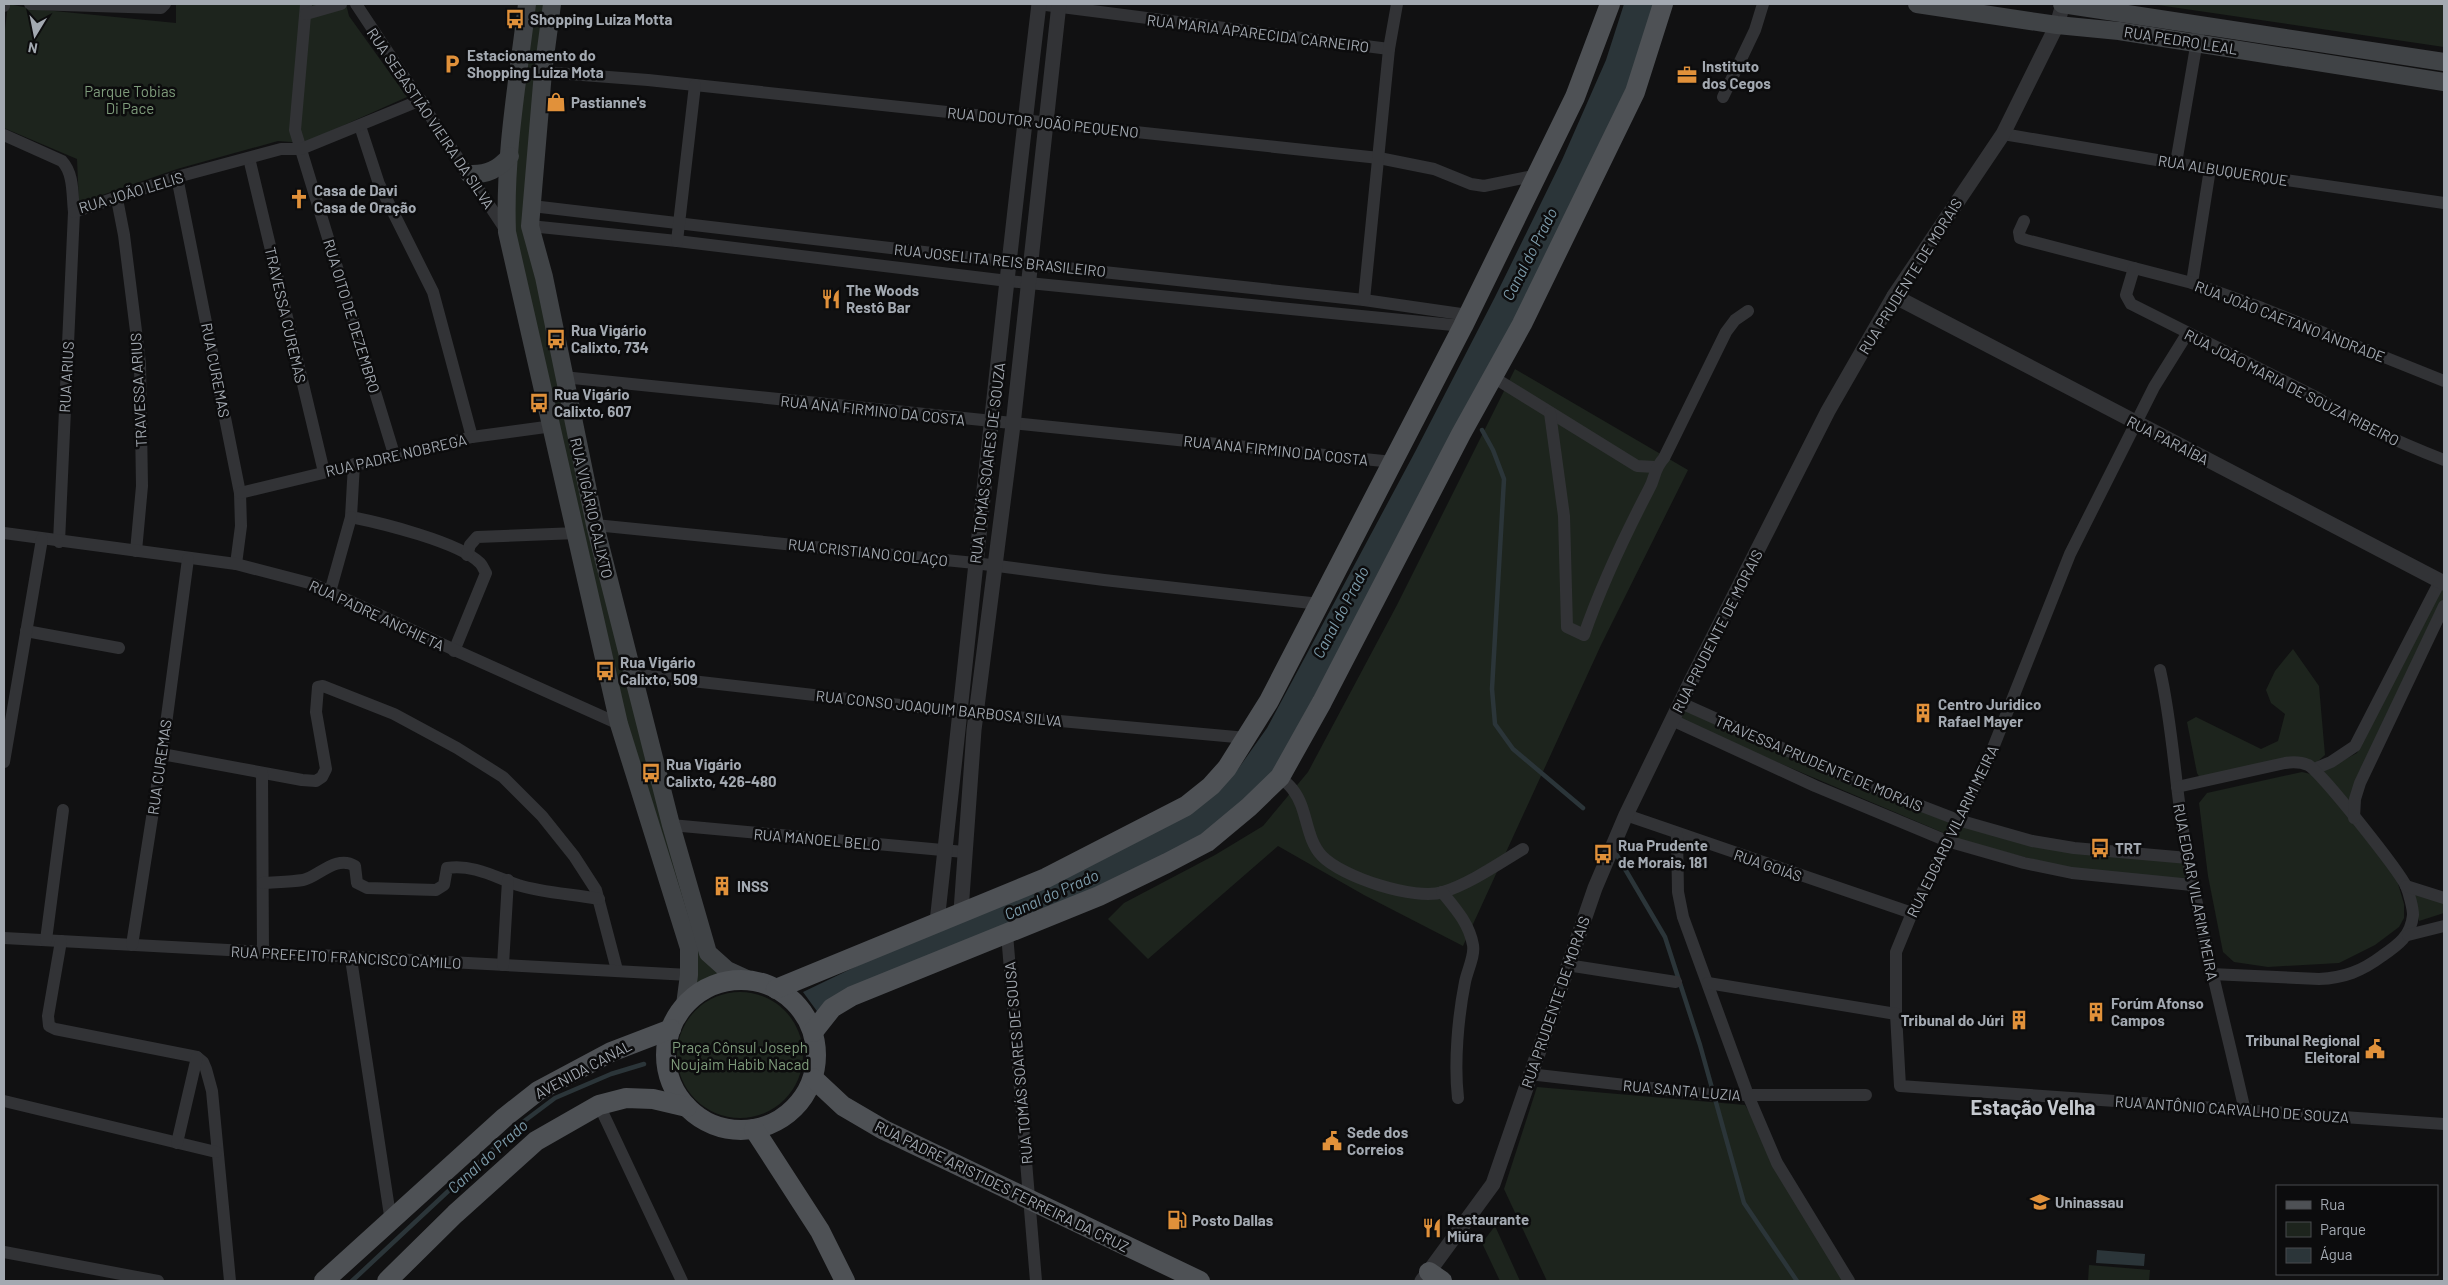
<svg xmlns="http://www.w3.org/2000/svg" width="2448" height="1285" font-family="Barlow,sans-serif">
  <rect width="100%" height="100%" fill="#111112"/>
  <g fill="#1d241d">
    <polygon points="8,4 34,9 176,23 176,4 346,4 349,16 407,97 304,143 278,141 177,169 79,203 77,159 4,128 4,38"/>
    <polygon points="531,4 550,4 527,230 705,954 738,977 710,984 689,998 692,976 623,724 509,210"/>
    <polygon points="2151,4 2444,4 2444,47"/>
    <polygon points="1515,369 1688,470 1601,645 1463,946 1364,895 1278,846 1148,959 1108,919 1124,903 1215,855 1263,826 1308,772 1397,605"/>
    <polygon points="2442,585 2444,588 2444,599 2361,770 2349,807 2323,771 2357,753"/>
    <polygon points="2293,649 2319,686 2325,755 2317,762 2200,778 2197,773 2187,722 2196,717 2261,749 2278,741 2285,714 2271,703 2266,690 2275,671"/>
    <polygon points="1684,708 1952,824 1946,834 1678,720"/>
    <polygon points="2302,772 2315,775 2396,877 2404,904 2404,918 2399,927 2375,945 2339,963 2268,967 2234,962 2223,952 2208,876 2199,803 2207,793"/>
    <polygon points="1959,825 2184,861 2188,881 2063,867 1951,838"/>
    <polygon points="2410,885 2444,894 2444,913 2419,921"/>
    <circle cx="740" cy="1055" r="63"/>
    <polygon points="1537,1087 1745,1105 1852,1281 1547,1281 1504,1189"/>
    <polygon points="1495,1226 1520,1281 1500,1281 1482,1243"/>
    <polygon points="2089,1265 2150,1270 2149,1281 2088,1281"/>
  </g>
  <g fill="#2b3539">
    <polygon points="1624,4 1657,4 1637,66 1500,353 1270,778 1218,825 1136,871 819,1014 803,992 1200,801 1238,769 1267,728 1415,452 1495,297 1562,160 1606,60"/>
    <polygon points="2097,1250 2145,1254 2144,1266 2096,1263"/>
  </g>
  <g fill="none" stroke-linecap="round" stroke-linejoin="round">
    <g stroke="#2b3539" stroke-width="4.5">
      <polyline points="1482,430 1493,450 1504,479 1492,689 1495,724 1513,749 1583,808"/>
      <polyline points="1615,852 1665,937 1700,1045 1744,1203 1797,1281"/>
      <polyline points="352,1281 519,1125 555,1098 611,1074 644,1064"/>
    </g>
    <g stroke="#323336" stroke-width="12">
      <polyline points="30,4 161,8 165,4"/>
      <polyline points="306,4 295,130 394,454"/>
      <polyline points="356,4 507,232"/>
      <polyline points="1038,4 1389,49"/>
      <polyline points="4,6 4,4"/>
      <polyline points="306,14 341,4"/>
      <polyline points="543,72 648,80 1379,158 1434,169 1471,184 1484,186 1538,175"/>
      <polyline points="1723,97 1755,30 1763,4"/>
      <polyline points="360,126 379,184 433,292 472,437"/>
      <polyline points="2003,134 2210,169 2444,203"/>
      <path d="M4 135 62 161C74 174 72 194 74 212L59 542"/>
      <polyline points="249,158 324,472"/>
      <polyline points="2176,163 2198,35"/>
      <polyline points="177,177 240,493 241,526 236,564"/>
      <polyline points="117,199 124,235 140,363 142,486 136,551"/>
      <polyline points="532,206 1010,262 1364,300 1468,315"/>
      <polyline points="74,212 177,177 281,149 301,149 421,100"/>
      <polyline points="2024,221 2019,232 2020,238 2026,240 2134,268"/>
      <polyline points="530,226 677,241 1008,281 1463,326"/>
      <polyline points="677,241 695,85"/>
      <polyline points="2192,283 2210,169"/>
      <polyline points="1364,300 1389,49 1397,4"/>
      <polyline points="2187,334 2154,387 2070,554 1989,758 1912,913 1896,952 1896,1014 1900,1086 2444,1124"/>
      <polyline points="563,377 1393,462"/>
      <polyline points="1493,377 1637,466 1655,467"/>
      <path d="M2444 381 2262 308 2192 283 2134 268 2126 295 2131 304 2316 397C2355 423 2400 443 2444 460"/>
      <path d="M1550 413 1564 516 1567 627 1584 635C1602 583 1624 537 1649 489 1656 477 1653 470 1664 458L1726 332 1735 320 1748 311"/>
      <path d="M354 464 351 517C381 523 459 542 480 563 483 566 484 570 486 573L454 651"/>
      <polyline points="240,493 472,437 553,426"/>
      <polyline points="595,525 975,563 1104,580 1320,604"/>
      <polyline points="4,533 236,564 313,584 459,652 619,724"/>
      <polyline points="467,555 470,545 477,537 577,533"/>
      <polyline points="330,592 351,517"/>
      <polyline points="26,631 119,648"/>
      <path d="M2160 670C2173 727 2175 786 2185 843 2201 934 2225 1022 2245 1111"/>
      <polyline points="631,674 961,712 1247,738"/>
      <polyline points="1681,703 1849,778 1958,820 2032,841 2074,848 2188,858"/>
      <polyline points="1672,720 1815,786 1947,841 2024,863 2072,873 2192,885"/>
      <polyline points="162,754 302,780 316,781 322,777 326,769 316,712 318,687 323,686 394,714 457,748 503,777 542,816 574,856 596,890 617,970"/>
      <polyline points="4,762 42,539"/>
      <polyline points="2314,769 2331,762 2355,746 2440,581"/>
      <polyline points="262,773 263,953"/>
      <path d="M1280 777C1284 781 1290 785 1293 790 1308 809 1305 838 1322 856 1342 877 1415 901 1443 892 1471 883 1498 864 1523 849"/>
      <path d="M2177 787 2285 763C2292 762 2301 762 2308 765 2319 769 2399 871 2406 886 2409 893 2413 908 2413 915 2411 936 2398 945 2382 956 2362 971 2344 978 2319 979L2211 974"/>
      <polyline points="1626,815 1912,913"/>
      <polyline points="2354,818 2355,799 2360,783 2444,606"/>
      <polyline points="671,825 964,852"/>
      <polyline points="1677,834 1678,892 1683,917 1748,1095 1777,1163 1849,1281"/>
      <path d="M263 883C276 882 290 882 303 880 317 878 336 854 355 866L357 883 367 888 436 890 444 885 447 868C473 864 495 877 518 885 543 893 573 894 599 899"/>
      <polyline points="2406,886 2444,898"/>
      <path d="M1442 892C1455 908 1469 923 1473 945 1475 956 1467 971 1465 982 1458 1017 1454 1063 1458 1098"/>
      <polyline points="1007,934 1036,1281"/>
      <polyline points="2408,935 2444,926"/>
      <polyline points="4,938 689,975"/>
      <polyline points="46,940 63,810"/>
      <polyline points="61,941 48,1016 49,1026 55,1029 197,1057 203,1062 206,1069 212,1091 230,1281"/>
      <polyline points="132,945 162,754 188,559"/>
      <polyline points="351,959 391,1222"/>
      <polyline points="503,965 508,880"/>
      <polyline points="1567,965 1676,982"/>
      <polyline points="1708,983 1896,1014"/>
      <polyline points="1529,1074 1713,1095 1866,1095"/>
      <polyline points="4,1101 216,1152"/>
      <polyline points="599,1105 682,1281"/>
      <polyline points="177,1143 197,1057"/>
      <polyline points="4,1252 158,1281"/>
    </g>
    <g stroke="#323336" stroke-width="15">
      <polyline points="1894,296 2444,583"/>
      <polyline points="961,911 974,730 1013,425 1059,4"/>
      <path d="M937 922C971 616 1002 309 1039 4"/>
      <polyline points="1422,1281 1493,1184 1595,888 1626,815 1693,677 1828,411 1894,296 2003,134 2057,25 2063,4"/>
    </g>
    <g stroke="#404346" stroke-width="18">
      <path d="M527 4C518 79 504 156 507 232L619 724 689 948V975L685 1005"/>
      <polyline points="552,4 543,72 530,226 544,277 595,525 671,825 708,953 727,970 751,981"/>
      <polyline points="1917,4 2057,25 2119,31 2444,82"/>
      <polyline points="2062,4 2444,62"/>
      <path d="M469 174C488 175 498 169 510 156"/>
    </g>
    <g stroke="#4e5155" stroke-width="20">
      <circle cx="741" cy="1055" r="75"/>
      <polyline points="776,989 1046,878 1186,806 1211,786 1227,768 1269,701 1463,326 1575,97 1610,4"/>
      <polyline points="813,1032 832,1008 852,996 1099,896 1167,863 1207,842 1249,807 1280,777 1322,702 1461,434 1522,324 1635,92 1663,4"/>
      <polyline points="813,1078 843,1106 884,1130 1200,1281"/>
      <polyline points="754,1129 820,1231 845,1281"/>
      <polyline points="1429,1272 1442,1281"/>
      <polyline points="324,1281 505,1117 538,1091 611,1052 671,1029"/>
      <polyline points="387,1281 455,1214 536,1141 599,1105 626,1098 653,1099 687,1107"/>
    </g>
  </g>
  <defs>
    <symbol id="bus-bare" viewBox="-9 -9 18 18"><path d="M-5-6H5V4H4V6H2V4H-2V6H-4V4H-5ZM-3.5-4V0h7V-4ZM-3.5 1.2v1.5H-2V1.2ZM2 1.2v1.5H3.5V1.2Z" fill="#e1913a" stroke="#0c0c0d" stroke-width="2.5" paint-order="stroke"/></symbol>
    <symbol id="parking-bare" viewBox="-9 -9 18 18"><path d="M-3.5-5.5H1a3.5 3.5 0 0 1 0 7H-1V5.5H-3.5ZM-1-3.4V-.6H.8a1.4 1.4 0 0 0 0-2.8Z" fill="#e1913a" stroke="#0c0c0d" stroke-width="2.5" paint-order="stroke"/></symbol>
    <symbol id="office-bare" viewBox="-9 -9 18 18"><path d="M-6-3h4V-5.5h4V-3h4V5H-6ZM-1-4.5V-3h2v-1.5ZM-6 0V1H6V0Z" fill="#e1913a" stroke="#0c0c0d" stroke-width="2.5" paint-order="stroke"/></symbol>
    <symbol id="shop-bare" viewBox="-9 -9 18 18"><path d="M-5-2.5h2.3a2.7 3.5 0 0 1 5.4 0H5L5.5 6h-11ZM-1.5-2.5h3a1.5 2.3 0 0 0-3 0Z" fill="#e1913a" stroke="#0c0c0d" stroke-width="2.5" paint-order="stroke"/></symbol>
    <symbol id="church-bare" viewBox="-9 -9 18 18"><path d="M-1.2-6h2.4v3.5h3.3v2.4h-3.3V6h-2.4V-.1h-3.3v-2.4h3.3Z" fill="#e1913a" stroke="#0c0c0d" stroke-width="2.5" paint-order="stroke"/></symbol>
    <symbol id="restaurant-bare" viewBox="-9 -9 18 18"><path d="M-5-6h1v4h1v-4h1v4h1v-4h1v5L-1.5 .5V6h-2V.5L-5-1ZM5-6V6H3V1.5H1.5Q1.5-4 5-6Z" fill="#e1913a" stroke="#0c0c0d" stroke-width="2.5" paint-order="stroke"/></symbol>
    <symbol id="building-bare" viewBox="-9 -9 18 18"><path d="M-4-6H4V6H1V3H-1V6H-4ZM-2.5-4.3h1.7v1.8h-1.7ZM.8-4.3h1.7v1.8H.8ZM-2.5-1h1.7V.8h-1.7ZM.8-1h1.7V.8H.8Z" fill="#e1913a" stroke="#0c0c0d" stroke-width="2.5" paint-order="stroke"/></symbol>
    <symbol id="civic-bare" viewBox="-9 -9 18 18"><path d="M-.6-6.5H3V-4.5H.6V-3L4-1V1h2V6H-6V1h2V-1L-.6-3ZM-1.2 2.5V6h2.4V2.5Z" fill="#e1913a" stroke="#0c0c0d" stroke-width="2.5" paint-order="stroke"/></symbol>
    <symbol id="university-bare" viewBox="-9 -9 18 18"><path d="M0-5L7-2L0 1L-7-2ZM-4 1L0 2.5L4 1V4Q0 6-4 4Z" fill="#e1913a" stroke="#0c0c0d" stroke-width="2.5" paint-order="stroke"/></symbol>
    <symbol id="fuel-bare" viewBox="-9 -9 18 18"><path d="M-5.5-6h7V0h2V4h1.3V-2.5L3-4.5l.8-.8L6-3V5H2.5V1h-1V6h-7ZM-4.2-4.7v3.2H.2V-4.7Z" fill="#e1913a" stroke="#0c0c0d" stroke-width="2.5" paint-order="stroke"/></symbol>
  </defs>
  <g fill-rule="evenodd">
    <use href="#bus-bare" x="501" y="5" width="28" height="28"/>
    <use href="#parking-bare" x="438" y="50" width="28" height="28"/>
    <use href="#office-bare" x="1673" y="61" width="28" height="28"/>
    <use href="#shop-bare" x="542" y="88" width="28" height="28"/>
    <use href="#church-bare" x="285" y="185" width="28" height="28"/>
    <use href="#restaurant-bare" x="817" y="285" width="28" height="28"/>
    <use href="#bus-bare" x="542" y="325" width="28" height="28"/>
    <use href="#bus-bare" x="525" y="389" width="28" height="28"/>
    <use href="#bus-bare" x="591" y="657" width="28" height="28"/>
    <use href="#building-bare" x="1909" y="699" width="28" height="28"/>
    <use href="#bus-bare" x="637" y="759" width="28" height="28"/>
    <use href="#bus-bare" x="2086" y="834" width="28" height="28"/>
    <use href="#bus-bare" x="1589" y="840" width="28" height="28"/>
    <use href="#building-bare" x="708" y="872" width="28" height="28"/>
    <use href="#building-bare" x="2082" y="998" width="28" height="28"/>
    <use href="#building-bare" x="2005" y="1006" width="28" height="28"/>
    <use href="#civic-bare" x="2361" y="1035" width="28" height="28"/>
    <use href="#civic-bare" x="1318" y="1127" width="28" height="28"/>
    <use href="#university-bare" x="2026" y="1188" width="28" height="28"/>
    <use href="#fuel-bare" x="1163" y="1206" width="28" height="28"/>
    <use href="#restaurant-bare" x="1418" y="1214" width="28" height="28"/>
  </g>
  <g text-anchor="middle" dominant-baseline="central" stroke-width="5" stroke-linejoin="round" paint-order="stroke">
    <g font-size="15" font-weight="bold" fill="#a3a9b1" stroke="#0c0c0d" text-anchor="start">
      <text x="530" y="19">Shopping Luiza Motta</text>
      <text x="467" y="55">Estacionamento do<tspan x="467" dy="17">Shopping Luiza Mota</tspan></text>
      <text x="1702" y="66">Instituto<tspan x="1702" dy="17">dos Cegos</tspan></text>
      <text x="571" y="102">Pastianne's</text>
      <text x="314" y="190">Casa de Davi<tspan x="314" dy="17">Casa de Oração</tspan></text>
      <text x="846" y="290">The Woods<tspan x="846" dy="17">Restô Bar</tspan></text>
      <text x="571" y="330">Rua Vigário<tspan x="571" dy="17">Calixto, 734</tspan></text>
      <text x="554" y="394">Rua Vigário<tspan x="554" dy="17">Calixto, 607</tspan></text>
      <text x="620" y="662">Rua Vigário<tspan x="620" dy="17">Calixto, 509</tspan></text>
      <text x="1938" y="704">Centro Juridico<tspan x="1938" dy="17">Rafael Mayer</tspan></text>
      <text x="666" y="764">Rua Vigário<tspan x="666" dy="17">Calixto, 426-480</tspan></text>
      <text x="1618" y="845">Rua Prudente<tspan x="1618" dy="17">de Morais, 181</tspan></text>
      <text x="2115" y="848">TRT</text>
      <text x="737" y="886">INSS</text>
      <text x="2111" y="1003">Forúm Afonso<tspan x="2111" dy="17">Campos</tspan></text>
      <text x="2004" y="1020" text-anchor="end">Tribunal do Júri</text>
      <text x="2360" y="1040" text-anchor="end">Tribunal Regional<tspan x="2360" dy="17">Eleitoral</tspan></text>
      <text x="1347" y="1132">Sede dos<tspan x="1347" dy="17">Correios</tspan></text>
      <text x="2055" y="1202">Uninassau</text>
      <text x="1447" y="1219">Restaurante<tspan x="1447" dy="17">Miúra</tspan></text>
      <text x="1192" y="1220">Posto Dallas</text>
    </g>
    <g font-size="15" fill="#a3a9b1" stroke="#0c0c0d">
      <text transform="translate(1258 33) rotate(7)">RUA MARIA APARECIDA CARNEIRO</text>
      <text transform="translate(2181 40) rotate(9)">RUA PEDRO LEAL</text>
      <text transform="translate(431 118) rotate(56)">RUA SEBASTIÃO VIEIRA DA SILVA</text>
      <text transform="translate(1043 122) rotate(6)">RUA DOUTOR JOÃO PEQUENO</text>
      <text transform="translate(2223 170) rotate(9)">RUA ALBUQUERQUE</text>
      <text transform="translate(131 192) rotate(-17)">RUA JOÃO LELIS</text>
      <text transform="translate(1000 260) rotate(6)">RUA JOSELITA REIS BRASILEIRO</text>
      <text transform="translate(1910 276) rotate(-58)">RUA PRUDENTE DE MORAIS</text>
      <text transform="translate(286 315) rotate(77)">TRAVESSA CUREMAS</text>
      <text transform="translate(352 316) rotate(73)">RUA OITO DE DEZEMBRO</text>
      <text transform="translate(2290 321) rotate(21)">RUA JOÃO CAETANO ANDRADE</text>
      <text transform="translate(216 370) rotate(79)">RUA CUREMAS</text>
      <text transform="translate(66 377) rotate(-87)">RUA ARIUS</text>
      <text transform="translate(2292 387) rotate(27)">RUA JOÃO MARIA DE SOUZA RIBEIRO</text>
      <text transform="translate(138 390) rotate(-93)">TRAVESSA ARIUS</text>
      <text transform="translate(873 410) rotate(6)">RUA ANA FIRMINO DA COSTA</text>
      <text transform="translate(2168 440) rotate(27)">RUA PARAÍBA</text>
      <text transform="translate(1276 450) rotate(6)">RUA ANA FIRMINO DA COSTA</text>
      <text transform="translate(396 455) rotate(-13)">RUA PADRE NOBREGA</text>
      <text transform="translate(987 463) rotate(-83)">RUA TOMÁS SOARES DE SOUZA</text>
      <text transform="translate(592 508) rotate(77)">RUA VIGÁRIO CALIXTO</text>
      <text transform="translate(868 552) rotate(6)">RUA CRISTIANO COLAÇO</text>
      <text transform="translate(377 615) rotate(25)">RUA PADRE ANCHIETA</text>
      <text transform="translate(1717 631) rotate(-63)">RUA PRUDENTE DE MORAIS</text>
      <text transform="translate(939 708) rotate(6)">RUA CONSO JOAQUIM BARBOSA SILVA</text>
      <text transform="translate(1819 763) rotate(23)">TRAVESSA PRUDENTE DE MORAIS</text>
      <text transform="translate(159 767) rotate(-82)">RUA CUREMAS</text>
      <text transform="translate(1952 831) rotate(-64)">RUA EDGARD VILARIM MEIRA</text>
      <text transform="translate(817 839) rotate(5)">RUA MANOEL BELO</text>
      <text transform="translate(1768 865) rotate(19)">RUA GOIÁS</text>
      <text transform="translate(2196 892) rotate(79)">RUA EDGAR VILARIM MEIRA</text>
      <text transform="translate(346 957) rotate(3)">RUA PREFEITO FRANCISCO CAMILO</text>
      <text transform="translate(1555 1002) rotate(-71)">RUA PRUDENTE DE MORAIS</text>
      <text transform="translate(1018 1063) rotate(-95)">RUA TOMÁS SOARES DE SOUSA</text>
      <text transform="translate(583 1069) rotate(-28)">AVENIDA CANAL</text>
      <text transform="translate(1682 1090) rotate(5)">RUA SANTA LUZIA</text>
      <text transform="translate(2232 1109) rotate(4)">RUA ANTÔNIO CARVALHO DE SOUZA</text>
      <text transform="translate(1002 1186) rotate(26)">RUA PADRE ARISTIDES FERREIRA DA CRUZ</text>
    </g>
    <g font-size="15" fill="#7e9b7b" stroke="#0c0c0d">
      <text x="130" y="91">Parque Tobias<tspan x="130" dy="17">Di Pace</tspan></text>
      <text x="740" y="1047">Praça Cônsul Joseph<tspan x="740" dy="17">Noujaim Habib Nacad</tspan></text>
    </g>
    <g font-size="16" font-style="italic" fill="#7c9baa" stroke="#0c0c0d">
      <text transform="translate(1529 254) rotate(-63)">Canal do Prado</text>
      <text transform="translate(1340 612) rotate(-62)">Canal do Prado</text>
      <text transform="translate(1051 894) rotate(-24)">Canal do Prado</text>
      <text transform="translate(487 1156) rotate(-42)">Canal do Prado</text>
    </g>
    <g font-size="20" font-weight="bold" fill="#c4c8ce" stroke="#0c0c0d">
      <text x="2033" y="1107">Estação Velha</text>
    </g>
  </g>
  <rect width="2448" height="1285" fill="none" stroke="#a3a9b1" stroke-width="10"/>
  <rect x="2276" y="1185" width="162" height="90" fill="#0c0c0d" stroke="#484b4f"/>
  <rect x="2286" y="1201" width="25" height="8" fill="#4e5155" stroke="#484b4f"/>
  <text x="2320" y="1210" font-size="15" fill="#a3a9b1">Rua</text>
  <rect x="2286" y="1222" width="25" height="15" fill="#1d241d" stroke="#484b4f"/>
  <text x="2320" y="1235" font-size="15" fill="#a3a9b1">Parque</text>
  <rect x="2286" y="1248" width="25" height="15" fill="#2b3539" stroke="#484b4f"/>
  <text x="2320" y="1260" font-size="15" fill="#a3a9b1">Água</text>
  <g transform="translate(35 35) rotate(190)" stroke="#0c0c0d" stroke-width="4" paint-order="stroke">
  <path d="M0-4L9 19L0 12L-9 19Z" fill="#a3a9b1"/>
  <text y="-8" font-size="14" font-weight="bold" text-anchor="middle" fill="#a3a9b1">N</text>
  </g>
</svg>
